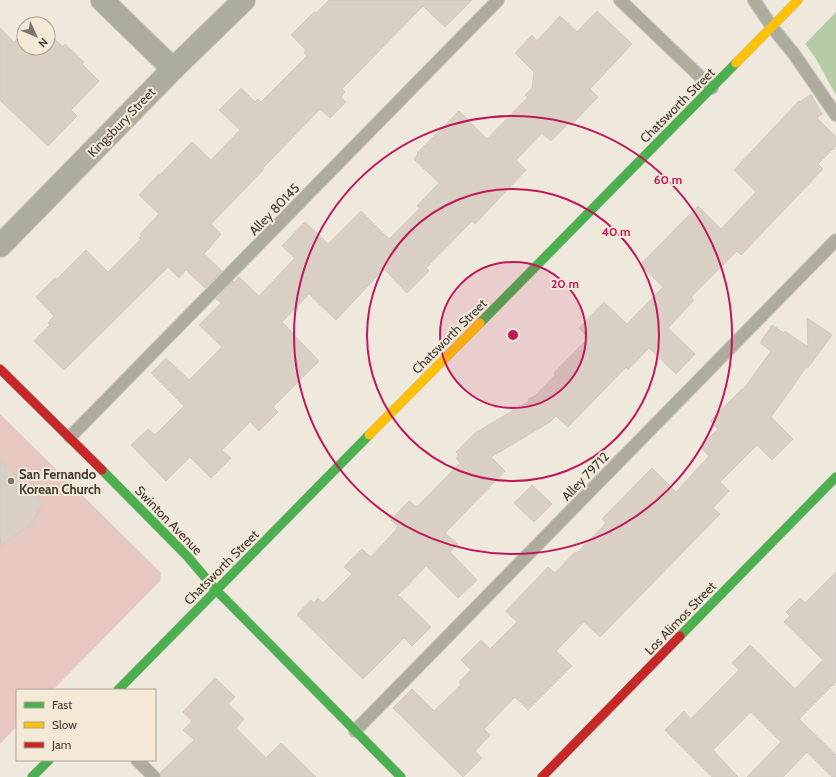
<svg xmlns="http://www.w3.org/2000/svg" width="836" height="777" font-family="Cabin,sans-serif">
  <rect width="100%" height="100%" fill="#eee8dd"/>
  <polygon fill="#e6c8c0" points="0,414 161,573 160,581 53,690 17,690 17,726 0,744 0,540 4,543 31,524 43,503 0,460"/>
  <polygon fill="#b6cca6" points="836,0 836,95 816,59 802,39"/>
  <polygon fill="#eee8dd" points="776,0 836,0 836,12 804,45"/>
  <g fill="#d9cfc4" stroke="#d0cac3">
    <polygon points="329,0 472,0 445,27 423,6 342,89 345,92 341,97 346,102 330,118 320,109 263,168 264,169 211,224 221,234 204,254 222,271 205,288 186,270 179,278 168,267 64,370 34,341 50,325 48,323 54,316 36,297 55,278 57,279 86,250 108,272 141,239 139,238 142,235 140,234 159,214 139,195 159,174 160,175 192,142 211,160 240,130 219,110 241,88 255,102 258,99 261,102 307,56 304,53 306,50 291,35 314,12 316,13"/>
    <polygon points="597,11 632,44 590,89 598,97 572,124 570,122 551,141 542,133 516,160 526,170 475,224 472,221 426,268 429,271 407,293 384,269 336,320 309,294 282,322 319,361 273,407 278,412 259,431 250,422 222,450 231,458 211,478 190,457 166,481 131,445 148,429 155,435 184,406 151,373 166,358 189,380 222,347 199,325 221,303 216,299 233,281 234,282 239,277 259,296 295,258 282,246 305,222 328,244 361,211 389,239 420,208 417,206 439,183 414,159 418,154 417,153 459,111 487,139 528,97 525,95 532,88 534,72 515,53 532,35 537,41 560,16 577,32"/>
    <polygon points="0,28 14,42 24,32 24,48 48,48 48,33 63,47 65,44 84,62 82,64 99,81 71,110 77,116 48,146 0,100"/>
    <polygon points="811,94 822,114 817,118 836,137 836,146 818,164 823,169 741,255 737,251 691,297 694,300 668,328 695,354 676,374 649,348 628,370 626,367 568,427 556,416 550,422 491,457 505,471 445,533 458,544 450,552 477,580 458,598 426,566 398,595 431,627 412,646 404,638 363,679 297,615 311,600 314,603 318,598 323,603 352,574 344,567 362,549 371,557 397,529 396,528 398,526 391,520 409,501 417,507 460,463 456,458 459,455 456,452 475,433 529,401 528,399 535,396 555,375 554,373 588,338 579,328 604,302 627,324 663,287 640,265 698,206 721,229 756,192 734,170 799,101 800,102"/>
    <polygon points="807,318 832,335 808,368 808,365 771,417 793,439 772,460 757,445 720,482 729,491 713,508 720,514 600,637 584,622 556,651 572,666 528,710 515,697 484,729 490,735 475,751 482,758 463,777 393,708 412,689 434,711 461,685 459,682 471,670 461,660 481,640 490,649 517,622 506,611 548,567 555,573 575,552 577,553 606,523 602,519 652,468 676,492 709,456 700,447 718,429 710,421 742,389 743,390 771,351 760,343 772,325 784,333 785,331 808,347"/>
    <polygon points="0,460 43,503 31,524 0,546"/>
    <polygon points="532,485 552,504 534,522 514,503"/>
    <polygon points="836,572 836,682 799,719 836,755 836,777 832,777 807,752 783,777 747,777 781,742 751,712 713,750 738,777 712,777 665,730 684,711 691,719 720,689 739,670 732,663 750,645 795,689 823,660 784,622 790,616 786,612 800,598 805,603"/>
    <polygon points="215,678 235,697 228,704 244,719 236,728 266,758 281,743 316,777 161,777 160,773 194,740 183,730 192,721 183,712"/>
  </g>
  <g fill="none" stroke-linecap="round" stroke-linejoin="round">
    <defs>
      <g id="lane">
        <polyline points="620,0 712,88"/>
        <polyline points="754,0 772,27 794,54 836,115"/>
        <polyline points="70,437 498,0"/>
        <polyline points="355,731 836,240"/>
        <polyline points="137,760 154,777"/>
      </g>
      <g id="street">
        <polyline points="102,0 173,69"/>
        <polyline points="0,246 173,69 244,0"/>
      </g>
      <g id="fast">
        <polyline points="480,323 736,63"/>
        <polyline points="102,470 187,556 216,590 401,777"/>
        <polyline points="680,636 836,477"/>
        <polyline points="118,690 369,435"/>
        <polyline points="32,777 49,760"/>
      </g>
      <g id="slow">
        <polyline points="736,63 798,0"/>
        <polyline points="369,435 480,323"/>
      </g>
      <g id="jam">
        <polyline points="0,369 102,470"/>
        <polyline points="542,777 680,636"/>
      </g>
    </defs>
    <use href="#lane" stroke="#c9c4bd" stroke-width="14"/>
    <use href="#street" stroke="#c9c4bd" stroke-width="24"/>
    <use href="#fast" stroke="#c9c4bd" stroke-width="10"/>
    <use href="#slow" stroke="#c9c4bd" stroke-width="10"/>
    <use href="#jam" stroke="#c9c4bd" stroke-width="10"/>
    <use href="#lane" stroke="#adac9d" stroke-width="12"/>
    <use href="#street" stroke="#adac9d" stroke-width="22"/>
    <use href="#fast" stroke="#4caf50" stroke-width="9"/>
    <use href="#slow" stroke="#ffc107" stroke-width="9"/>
    <use href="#jam" stroke="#c62828" stroke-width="9"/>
  </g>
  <circle cx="513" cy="335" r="73" fill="#c2185b" fill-opacity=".12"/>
  <g fill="none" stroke="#c2185b" stroke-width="2">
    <circle cx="513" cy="335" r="73"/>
    <circle cx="513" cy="335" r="146"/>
    <circle cx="513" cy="335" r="219"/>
  </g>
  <circle fill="#7c776e" stroke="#f4e9d7" stroke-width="1.5" cx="11" cy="481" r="4"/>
  <g text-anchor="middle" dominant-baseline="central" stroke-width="4" stroke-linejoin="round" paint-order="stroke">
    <g font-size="13" fill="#3e3a33" stroke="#f4e9d7">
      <text transform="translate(677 105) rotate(-45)">Chatsworth Street</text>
      <text transform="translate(121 122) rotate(-46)">Kingsbury Street</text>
      <text transform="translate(274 209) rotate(-46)">Alley 80145</text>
      <text transform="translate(449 336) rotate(-45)">Chatsworth Street</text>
      <text transform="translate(585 476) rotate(-46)">Alley 79712</text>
      <text transform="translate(169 520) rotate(46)">Swinton Avenue</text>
      <text transform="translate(221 567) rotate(-45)">Chatsworth Street</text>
      <text transform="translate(680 618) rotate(-46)">Los Alimos Street</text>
    </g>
    <g font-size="13" font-weight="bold" fill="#3e3a33" stroke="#f4e9d7" text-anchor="start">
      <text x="19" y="474">San Fernando<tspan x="19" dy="15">Korean Church</tspan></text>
    </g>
  </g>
  <circle cx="513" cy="335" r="6" fill="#c2185b" stroke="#f4e9d7" stroke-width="2"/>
  <g font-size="12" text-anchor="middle" font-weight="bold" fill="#c2185b" stroke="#f4e9d7" stroke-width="4" stroke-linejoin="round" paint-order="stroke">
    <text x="668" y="184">60 m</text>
    <text x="616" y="236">40 m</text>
    <text x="565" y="288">20 m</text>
  </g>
  <rect x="16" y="689" width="140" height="72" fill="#f4e9d7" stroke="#aba395"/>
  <rect x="24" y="702" width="20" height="6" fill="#4caf50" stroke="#aba395"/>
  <text x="52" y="709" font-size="12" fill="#3e3a33">Fast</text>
  <rect x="24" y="722" width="20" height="6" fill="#ffc107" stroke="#aba395"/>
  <text x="52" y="729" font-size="12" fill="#3e3a33">Slow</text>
  <rect x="24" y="742" width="20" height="6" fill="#c62828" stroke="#aba395"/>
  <text x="52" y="749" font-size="12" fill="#3e3a33">Jam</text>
  <g transform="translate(36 36) rotate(134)"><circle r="19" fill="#f4e9d7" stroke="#aba395"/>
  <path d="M0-3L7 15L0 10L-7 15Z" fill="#7c776e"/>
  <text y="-6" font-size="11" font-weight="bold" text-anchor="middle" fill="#3e3a33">N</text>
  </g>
</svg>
